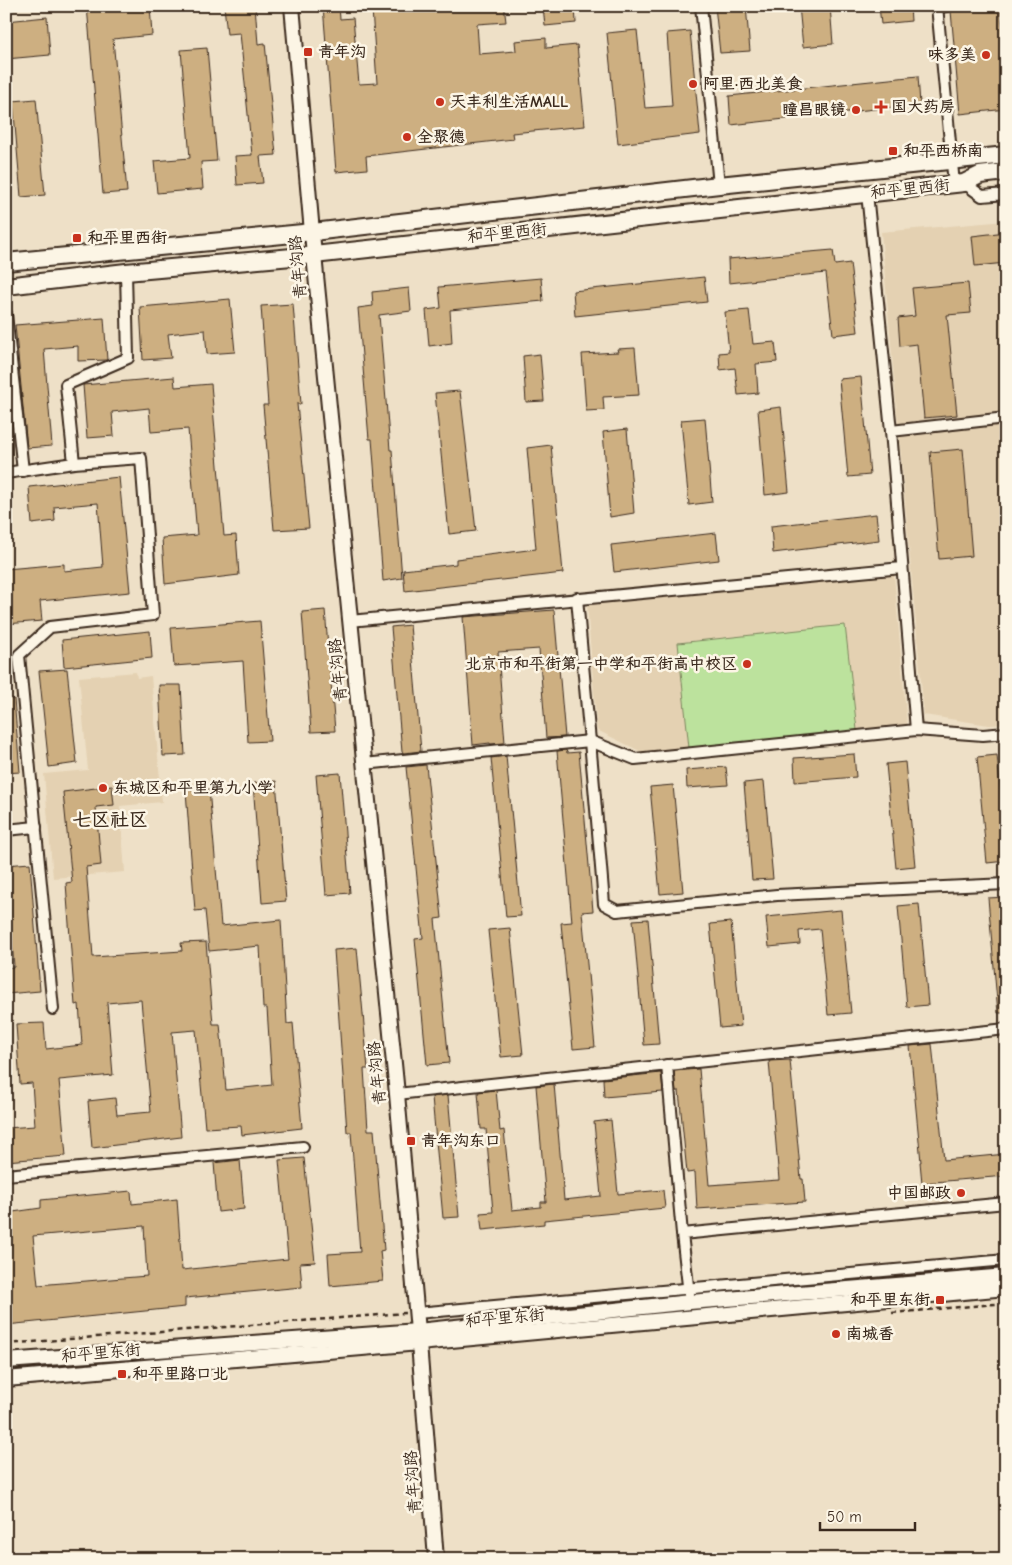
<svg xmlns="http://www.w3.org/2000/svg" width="1012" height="1565" font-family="'Comic Neue','LXGW WenKai TC',sans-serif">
  <rect width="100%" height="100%" fill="#eee0c7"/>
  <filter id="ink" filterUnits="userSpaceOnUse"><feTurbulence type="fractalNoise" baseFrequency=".02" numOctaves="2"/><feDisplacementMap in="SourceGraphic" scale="10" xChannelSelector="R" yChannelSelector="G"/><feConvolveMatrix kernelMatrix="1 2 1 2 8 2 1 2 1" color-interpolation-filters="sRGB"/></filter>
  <g filter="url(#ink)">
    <g fill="#e4d1b2">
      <polygon points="1006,221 1006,724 989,725 924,715 881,232"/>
      <polygon points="894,575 907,725 644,753 597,730 587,604"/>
      <polygon points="136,672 137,678 151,676 162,802 120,806 125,872 53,878 44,774 88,770 79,677"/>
    </g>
    <polygon fill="#bce29d" stroke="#7c865e" points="845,625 857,730 689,748 678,643"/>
    <g fill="#cdaf81" stroke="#3b2a1e" fill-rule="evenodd">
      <polygon points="87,6 150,6 152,35 113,39 127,192 103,194"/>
      <polygon points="224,6 255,6 258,44 265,43 276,155 260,156 263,183 237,185 235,156 252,155 240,33 227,34"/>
      <polygon points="323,6 339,6 340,19 353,18 359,84 377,83 372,9 406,6 504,6 506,22 477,24 479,54 516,51 515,41 546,38 546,48 577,45 585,126 512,133 513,139 366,156 367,169 336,172"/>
      <polygon points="543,6 575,6 576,23 545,26"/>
      <polygon points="715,6 746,6 750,51 720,53"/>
      <polygon points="799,6 830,6 833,44 803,47"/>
      <polygon points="879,6 910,6 911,21 881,24"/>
      <polygon points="1000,6 1006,67 1006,109 960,114 951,11"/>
      <polygon points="47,17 50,55 6,59 6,21"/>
      <polygon points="637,30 645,108 672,106 667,33 690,31 700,134 618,144 607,33"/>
      <polygon points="207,48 217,161 201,162 203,189 157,193 154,161 190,158 181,50"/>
      <polygon points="918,76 920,104 731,125 729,96"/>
      <polygon points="36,99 45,195 21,197 13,101"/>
      <polygon points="1006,232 1006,263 975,266 972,236"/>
      <polygon points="833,250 835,265 850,263 858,332 833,335 826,273 729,283 728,259"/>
      <polygon points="704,277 707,302 575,316 573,291"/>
      <polygon points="541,278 543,301 450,310 452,343 429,346 426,310 441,308 439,287"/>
      <polygon points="968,283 971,313 947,315 957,415 924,418 917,344 900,346 898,318 915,316 912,288"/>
      <polygon points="409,288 411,311 379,315 390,450 392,450 402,578 383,581 372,439 369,439 358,308 373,306 372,292"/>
      <polygon points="230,299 235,352 207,354 205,330 168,334 171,358 143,360 140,307"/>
      <polygon points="293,304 301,404 297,404 309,528 274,530 263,405 268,405 261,306"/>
      <polygon points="749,310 753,344 775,342 777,362 756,364 758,393 738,395 735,368 720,370 719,353 729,352 725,312"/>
      <polygon points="104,318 107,360 78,361 78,346 44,349 52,446 27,448 15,325"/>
      <polygon points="635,348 639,395 603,397 604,410 586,411 582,354 618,352 617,349"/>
      <polygon points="540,354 544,401 526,402 523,356"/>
      <polygon points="174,377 175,387 211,384 224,536 236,535 239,575 165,584 162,538 197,535 188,429 151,432 149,408 112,412 114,436 87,438 83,385"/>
      <polygon points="861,377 870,475 848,477 839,379"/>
      <polygon points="460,391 476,531 449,534 435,393"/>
      <polygon points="781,407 789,492 765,495 758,410"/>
      <polygon points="705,418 712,502 689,505 681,420"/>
      <polygon points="627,429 634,513 610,517 603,432"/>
      <polygon points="551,445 563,573 405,591 403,570 456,564 456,559 536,549 527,448"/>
      <polygon points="963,449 972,556 939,559 930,452"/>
      <polygon points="119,477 130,592 40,601 42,621 6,624 6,569 64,564 64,571 103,567 98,503 54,507 55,521 32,524 29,487"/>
      <polygon points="876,514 879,540 773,553 771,526"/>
      <polygon points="716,533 719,560 614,572 611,545"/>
      <polygon points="325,610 335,731 311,732 302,612"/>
      <polygon points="554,610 565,737 546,738 539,649 498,652 505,743 490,744 490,743 473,745 463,617"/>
      <polygon points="260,621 270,741 248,742 243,661 174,666 171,628"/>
      <polygon points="410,625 421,751 404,753 402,752 391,627"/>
      <polygon points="150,631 152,658 64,667 62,640"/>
      <polygon points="67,669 77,763 49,767 39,671"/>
      <polygon points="159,685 181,685 185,755 163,756"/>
      <polygon points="6,699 14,699 20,772 6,773"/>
      <polygon points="566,750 567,753 579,752 593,911 582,912 595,1047 573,1049 561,923 572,922 557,751"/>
      <polygon points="854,754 856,777 795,782 794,758"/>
      <polygon points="997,755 1006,847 1006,861 987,863 977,757"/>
      <polygon points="506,756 521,916 506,917 491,758"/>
      <polygon points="905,762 915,866 896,868 886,764"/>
      <polygon points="426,765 442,918 435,919 449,1063 427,1065 415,939 423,938 406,767"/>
      <polygon points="726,767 728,785 687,788 686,770"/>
      <polygon points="340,773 350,893 326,895 316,775"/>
      <polygon points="276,781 286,901 262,903 253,783"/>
      <polygon points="764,781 773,879 752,880 744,783"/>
      <polygon points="673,785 683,892 660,894 650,787"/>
      <polygon points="112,786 114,805 96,807 101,865 86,867 93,957 182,951 181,943 206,942 213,1024 220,1024 226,1090 272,1085 267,1008 263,1008 260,946 209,951 205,910 195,911 186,791 209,789 221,926 281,920 287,1024 293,1023 302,1128 242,1135 241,1126 205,1128 196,1030 172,1032 181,1137 92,1148 88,1101 115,1098 117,1115 151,1112 141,1000 107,1003 113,1075 59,1080 66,1156 6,1161 6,1128 35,1126 32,1083 20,1084 16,1024 44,1023 46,1049 82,1045 79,1004 75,1005 66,883 72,882 63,792"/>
      <polygon points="30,863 40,991 6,994 6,968 14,967 8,891 6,891 6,865"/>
      <polygon points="1006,897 1006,1013 998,1013 988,898"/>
      <polygon points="919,904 928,1005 907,1007 898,906"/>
      <polygon points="841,910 851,1013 828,1015 820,929 799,931 800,944 769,947 766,917"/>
      <polygon points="648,919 659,1044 644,1045 633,920"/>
      <polygon points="731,922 741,1026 720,1028 710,924"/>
      <polygon points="510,928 523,1055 501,1057 488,930"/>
      <polygon points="357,948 368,1069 364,1069 368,1130 374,1130 384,1250 380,1251 383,1281 330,1286 328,1254 360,1252 351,1132 347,1132 334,950"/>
      <polygon points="932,1044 944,1160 1006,1154 1006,1176 922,1183 920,1162 921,1162 910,1046"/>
      <polygon points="790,1060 801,1179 803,1179 805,1202 697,1209 695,1172 687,1173 679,1091 676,1091 674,1071 699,1069 709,1185 779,1180 769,1061"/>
      <polygon points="661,1073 663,1092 604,1097 603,1079"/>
      <polygon points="554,1084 564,1200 601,1196 594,1122 611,1120 618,1194 663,1190 665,1208 544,1220 544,1224 482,1230 480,1213 493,1212 486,1129 481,1129 478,1092 496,1090 500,1131 504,1130 512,1210 541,1207 541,1202 546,1202 536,1086"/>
      <polygon points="448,1095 459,1217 443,1218 432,1097"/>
      <path d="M304 1158 315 1262 300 1263 302 1287 185 1298V1307L6 1325V1213L41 1208V1200L131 1191 132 1204 177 1199 182 1270 288 1259 279 1160ZM144 1226 147 1276 38 1285 33 1236Z"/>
      <polygon points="240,1160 244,1209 218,1212 214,1163"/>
    </g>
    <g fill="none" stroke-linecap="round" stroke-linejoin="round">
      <defs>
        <g id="street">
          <polyline points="701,6 719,185"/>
          <polyline points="937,6 954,184"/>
          <polyline points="937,7 947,6"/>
          <polyline points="964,183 982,196 1006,194"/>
          <polyline points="867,193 891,431 916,730"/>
          <polyline points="6,314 23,471"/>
          <polyline points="891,431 1006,418"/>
          <polyline points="74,463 66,385 128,358 126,272"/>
          <polyline points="6,473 74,463 141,458 153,615 50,627 19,655 53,1009"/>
          <path d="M577 598C586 700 596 802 604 904L617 911 777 895 1006 884"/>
          <polyline points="350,621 902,568"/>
          <polyline points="364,764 590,741 635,759 916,730 983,735 1006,733"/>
          <polyline points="6,830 36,827"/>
          <polyline points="667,1065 682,1234"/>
          <polyline points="397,1094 1006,1029"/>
          <polyline points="6,1175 303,1147"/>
          <polyline points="689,1294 682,1234 1006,1203"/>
          <polyline points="417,1313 1006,1260"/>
        </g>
        <g id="secondary">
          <polyline points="292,6 314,255 397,1094 418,1331 436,1559"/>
          <polyline points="6,1361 418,1331 690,1302 1006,1276"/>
          <polyline points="6,1379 419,1343 1006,1288"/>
        </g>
        <g id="primary">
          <polyline points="6,262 313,232 719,185 1006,155"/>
          <polyline points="6,286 126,272 314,255 964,183 980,175 1006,172"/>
        </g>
      </defs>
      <use href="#street" stroke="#3b2a1e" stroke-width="14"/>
      <use href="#secondary" stroke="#3b2a1e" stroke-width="18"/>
      <use href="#primary" stroke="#3b2a1e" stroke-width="20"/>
      <g stroke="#3b2a1e" stroke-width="2.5" stroke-dasharray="5 4" stroke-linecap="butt">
        <polyline points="892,1313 1006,1303"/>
        <polyline points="6,1344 405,1313"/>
      </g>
      <use href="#street" stroke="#fcf5e5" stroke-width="10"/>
      <use href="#secondary" stroke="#fcf5e5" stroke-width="14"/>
      <use href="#primary" stroke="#fcf5e5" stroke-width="16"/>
    </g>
  </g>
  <g fill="#c8321e" stroke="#fcf5e5" stroke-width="2">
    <rect x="303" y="47" width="10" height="10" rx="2.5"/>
    <circle cx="986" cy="55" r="5"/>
    <circle cx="693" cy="84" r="5"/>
    <circle cx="440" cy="102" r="5"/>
    <path d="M878.5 99.5h5v5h5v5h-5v5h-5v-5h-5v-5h5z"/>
    <circle cx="856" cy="110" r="5"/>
    <circle cx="407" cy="137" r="5"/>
    <rect x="888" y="146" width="10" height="10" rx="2.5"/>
    <rect x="72" y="233" width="10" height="10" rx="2.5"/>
    <circle cx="747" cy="664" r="5"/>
    <circle cx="103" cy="788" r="5"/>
    <rect x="406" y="1136" width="10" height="10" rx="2.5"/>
    <circle cx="961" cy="1193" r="5"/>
    <rect x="935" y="1295" width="10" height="10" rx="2.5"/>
    <circle cx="836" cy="1334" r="5"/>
    <rect x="117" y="1369" width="10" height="10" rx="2.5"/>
  </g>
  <g text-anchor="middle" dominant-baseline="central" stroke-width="5" stroke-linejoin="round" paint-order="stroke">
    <g font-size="16" font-weight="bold" fill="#3b2a1e" stroke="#fcf5e5" text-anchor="start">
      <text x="318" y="52">青年沟</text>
      <text x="976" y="55" text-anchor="end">味多美</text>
      <text x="703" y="84">阿里·西北美食</text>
      <text x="450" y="102">天丰利生活MALL</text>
      <text x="891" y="107">国大药房</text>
      <text x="846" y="110" text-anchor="end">瞳昌眼镜</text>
      <text x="417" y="137">全聚德</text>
      <text x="903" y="151">和平西桥南</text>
      <text x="87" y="238">和平里西街</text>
      <text x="737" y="664" text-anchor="end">北京市和平街第一中学和平街高中校区</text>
      <text x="113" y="788">东城区和平里第九小学</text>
      <text x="421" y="1141">青年沟东口</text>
      <text x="951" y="1193" text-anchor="end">中国邮政</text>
      <text x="930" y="1300" text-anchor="end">和平里东街</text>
      <text x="846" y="1334">南城香</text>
      <text x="132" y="1374">和平里路口北</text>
    </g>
    <g font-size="16" fill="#3b2a1e" stroke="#fcf5e5">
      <text transform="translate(910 189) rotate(-6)">和平里西街</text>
      <text transform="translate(507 233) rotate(-6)">和平里西街</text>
      <text transform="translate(298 267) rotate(-95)">青年沟路</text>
      <text transform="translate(338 670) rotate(-96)">青年沟路</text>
      <text transform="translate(377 1073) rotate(-96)">青年沟路</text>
      <text transform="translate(505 1318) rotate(-5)">和平里东街</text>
      <text transform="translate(101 1353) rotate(-5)">和平里东街</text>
      <text transform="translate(413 1482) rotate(-94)">青年沟路</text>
    </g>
    <g font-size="19" font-weight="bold" fill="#3b2a1e" stroke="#fcf5e5">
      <text x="110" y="820">七区社区</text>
    </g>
  </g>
  <rect width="1012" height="1565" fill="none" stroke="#fcf5e5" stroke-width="25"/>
  <rect x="12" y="12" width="987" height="1540" fill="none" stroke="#3b2a1e" stroke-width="2" filter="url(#ink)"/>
  <path d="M820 1522v8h95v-8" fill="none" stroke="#3b2a1e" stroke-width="2.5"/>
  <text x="827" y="1522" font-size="15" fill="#3b2a1e" stroke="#fcf5e5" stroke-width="4" paint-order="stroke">50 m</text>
</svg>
